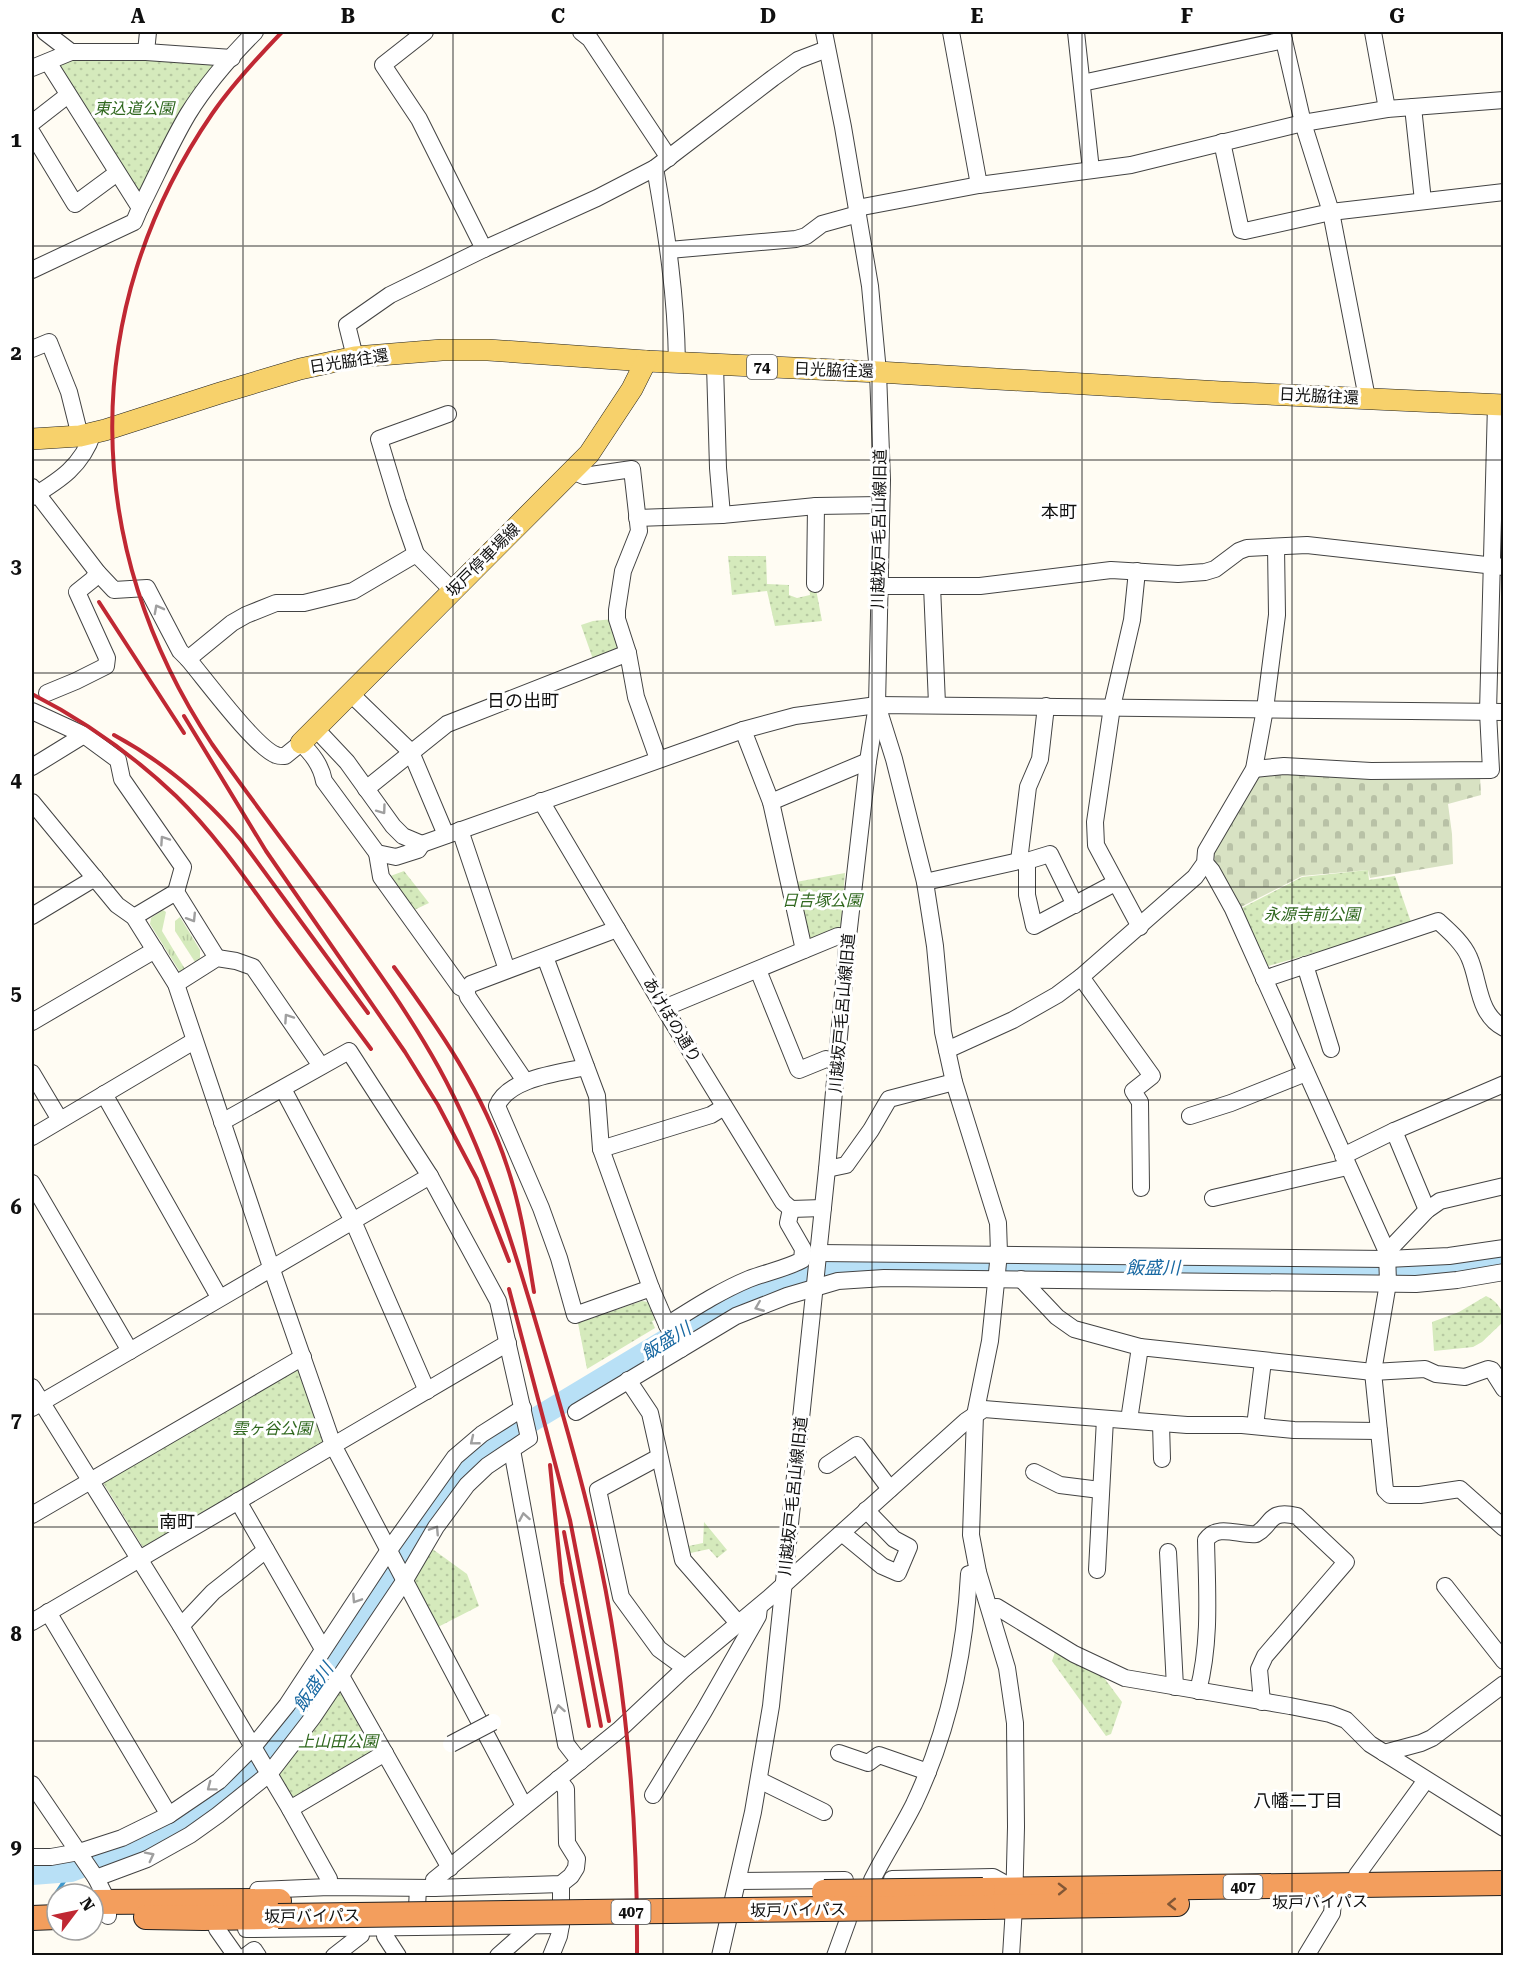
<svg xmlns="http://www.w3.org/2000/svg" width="1535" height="1987" font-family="'Roboto Serif','Noto Sans JP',serif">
  <defs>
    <pattern id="grass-tufts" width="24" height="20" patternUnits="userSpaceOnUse" patternTransform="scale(1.5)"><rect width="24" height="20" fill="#d5eabc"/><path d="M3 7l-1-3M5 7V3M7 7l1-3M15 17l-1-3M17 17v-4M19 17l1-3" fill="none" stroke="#b6c8a1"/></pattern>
    <pattern id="cemetery-stones" width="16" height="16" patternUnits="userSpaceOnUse" patternTransform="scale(1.5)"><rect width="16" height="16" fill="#d8e2c3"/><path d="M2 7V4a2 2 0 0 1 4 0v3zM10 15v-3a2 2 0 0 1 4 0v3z" fill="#b8c1a6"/></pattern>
    <pattern id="park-dots" width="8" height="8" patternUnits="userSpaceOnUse" patternTransform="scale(1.5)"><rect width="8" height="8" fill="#d5eabc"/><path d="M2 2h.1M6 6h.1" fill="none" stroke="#b6c8a1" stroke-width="1.8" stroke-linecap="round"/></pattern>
  </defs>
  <rect width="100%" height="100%" fill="#fffcf3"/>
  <g fill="url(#grass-tufts)">
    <polygon points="163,910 166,912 162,931 185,969 180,972 150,924 151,918"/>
    <polygon points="180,917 200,950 200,958 195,962 175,931 175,921"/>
  </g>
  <polygon fill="url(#cemetery-stones)" points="1264,772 1480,776 1481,795 1448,804 1452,834 1453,864 1370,878 1368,870 1302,876 1237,909 1212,862 1212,853 1256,775"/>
  <g fill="url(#park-dots)">
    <polygon points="92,59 218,62 141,199 56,64 70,60"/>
    <polygon points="728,556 766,556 767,584 789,585 789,595 797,598 810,595 809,587 816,589 822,621 775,626 767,591 732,595"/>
    <polygon points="613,619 621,647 594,662 581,625 593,621"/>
    <polygon points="1368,870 1369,880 1395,876 1412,925 1265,967 1238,910 1302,877"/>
    <polygon points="404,871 429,903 410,912 385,878"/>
    <polygon points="845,873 841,924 838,930 813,940 808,939 796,882"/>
    <path d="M1486 1296C1497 1301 1504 1310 1503 1322L1482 1342 1473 1347 1434 1351 1432 1322 1459 1312Z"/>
    <polygon points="642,1301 648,1302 655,1320 652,1321 655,1328 587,1369 578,1323"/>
    <polygon points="300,1366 328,1442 144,1549 102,1481"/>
    <polygon points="704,1522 727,1550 717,1558 709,1549 686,1554 684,1547 703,1543"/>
    <polygon points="431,1548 467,1574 479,1606 438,1627 412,1577"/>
    <polygon points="1055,1652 1102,1675 1122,1702 1111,1734 1106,1736 1052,1661"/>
    <polygon points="343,1691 376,1751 292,1800 276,1772 339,1692"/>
  </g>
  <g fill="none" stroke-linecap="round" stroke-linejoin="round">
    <polyline stroke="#3f98cc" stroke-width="4" points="57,1892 71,1871"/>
    <polyline stroke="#b8e0f6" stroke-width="22" points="32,1874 71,1871 146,1842 178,1825 208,1805 248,1774 269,1750 433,1513 458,1479 481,1455 515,1431 721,1307 755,1291 829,1269 882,1266 1400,1268 1460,1263 1504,1255"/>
    <defs>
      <g id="minor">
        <polyline points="45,32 71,52"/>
        <polyline points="425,32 383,65 419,119 484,249"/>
        <polyline points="581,32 590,39 669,158"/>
        <polyline points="951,32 979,185"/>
        <polyline points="1076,32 1091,170"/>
        <polyline points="1282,32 1303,123 1331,212 1367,398"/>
        <polyline points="1373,32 1387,109"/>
        <polyline points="146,52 148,32"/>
        <polyline points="32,68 71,52 146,52 232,58"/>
        <polyline points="1082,83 1284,40"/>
        <polyline points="1413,107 1423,201"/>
        <polyline points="32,123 68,95"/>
        <polyline points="32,133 75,204 117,173"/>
        <polyline points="1222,142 1240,226 1241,230 1245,231 1331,212 1504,192"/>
        <path d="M655 168C667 235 676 295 677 363"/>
        <path d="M140 208C156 177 170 144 188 114 206 85 231 56 255 32"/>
        <polyline points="857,208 979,185 1131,165 1303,123 1387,109 1504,100"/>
        <polyline points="669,250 796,239 806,236 822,224 858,214"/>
        <polyline points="32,270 134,222 140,208 48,62"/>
        <polyline points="32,349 49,342 69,392 80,436"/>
        <polyline points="355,357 347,325 390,295 484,249 597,198 655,168 773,78 798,60 827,49"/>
        <polyline points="715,365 718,468 722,515"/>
        <polyline points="572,471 584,476 632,469 639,531 623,571 617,610 617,619 628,653 636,697 658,759"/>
        <path d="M32 487 98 573 114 590 147 588 180 651 188 659C205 679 255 747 276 755 278 756 283 756 285 756L301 743C312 754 321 765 324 781L377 853 396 857 418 850 422 844 403 836 393 826 347 762 315 728"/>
        <path d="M32 497C60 480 82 466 93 433"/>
        <polyline points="637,518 722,515 816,506 881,505"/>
        <polyline points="416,554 398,502 379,439 448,414"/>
        <polyline points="1137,571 1132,620 1112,707 1095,822 1096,845 1140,927"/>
        <polyline points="815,584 816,506"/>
        <polyline points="879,586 980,586 1111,570 1178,574 1205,572 1215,569 1239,551 1247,548 1307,545 1504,567"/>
        <polyline points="932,586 937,704"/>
        <polyline points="188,659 232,623 246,615 276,603 304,603 353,591 416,554 452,590"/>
        <polyline points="47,693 76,681 106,666 107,658 77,592 92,580 98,573"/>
        <polyline points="350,693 411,752 446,835"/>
        <polyline points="878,708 894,759 925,882 935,946 943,1032 954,1082 998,1223 999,1253 990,1341 975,1415 971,1535 978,1572 1007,1668 1015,1723 1016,1827 1014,1907 1011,1956"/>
        <polyline points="32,711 84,735 118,760 122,779 183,867 176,892"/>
        <polyline points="743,730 771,802 804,950"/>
        <polyline points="32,767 84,735"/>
        <polyline points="1254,769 1284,766 1371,771 1491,770 1488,712 1496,404"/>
        <polyline points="366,789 447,724 628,653"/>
        <polyline points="541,801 664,1008 783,1202 791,1209 823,1208"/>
        <polyline points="32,802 117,905 134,917 176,984 271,1267 333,1445 524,1806"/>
        <polyline points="771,802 868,761"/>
        <polyline points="460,830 507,970"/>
        <polyline points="422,844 743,730 795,716 877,705 1504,712"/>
        <polyline points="377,853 381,877 460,987 466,990 468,997 525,1081"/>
        <polyline points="1019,861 1028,787 1040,759 1046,706"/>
        <polyline points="1027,861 1027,895 1034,926 1115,883"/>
        <polyline points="1205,863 1212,871 1233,909 1387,1252 1388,1283 1373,1372 1385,1490 1390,1495 1420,1495 1460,1489 1504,1528"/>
        <polyline points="925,882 1019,861 1027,861 1050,854 1075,905"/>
        <polyline points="32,916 95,878"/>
        <polyline points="134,917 176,892 217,958"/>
        <polyline points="545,957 597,1096 601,1149 651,1288"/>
        <polyline points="1305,965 1331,1049"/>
        <polyline points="758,970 798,1069 799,1070 826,1059 837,1061"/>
        <polyline points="1081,977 1152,1076 1133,1091 1140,1102 1141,1188"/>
        <path d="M1264 979 1438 921C1449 931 1463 943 1469 957 1480 981 1477 1014 1504 1028"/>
        <polyline points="176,984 217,958 236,961 253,967 321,1066"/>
        <polyline points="466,990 471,984 617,929"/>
        <polyline points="664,1008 838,936 848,937"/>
        <polyline points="32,1022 155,950"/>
        <polyline points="947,1050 1013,1020 1057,995 1081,977 1195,877 1205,863 1206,851 1254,769 1265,709 1277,615 1276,547"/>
        <path d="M586 1067C560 1073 508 1078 497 1106L541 1208 559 1258 575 1315 651 1288 667 1325 681 1349"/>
        <polyline points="32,1073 60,1120"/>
        <polyline points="283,1089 353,1221 427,1391"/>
        <polyline points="104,1094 219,1297"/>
        <polyline points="1190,1116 1231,1103 1306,1073"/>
        <polyline points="1394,1131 1427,1210"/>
        <polyline points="32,1137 194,1041"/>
        <polyline points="601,1149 711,1115 724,1107"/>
        <polyline points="1343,1156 1394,1131 1504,1084"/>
        <polyline points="827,1169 846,1165 871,1130 889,1099 954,1082"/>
        <polyline points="32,1183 130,1351"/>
        <polyline points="1213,1198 1347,1167"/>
        <polyline points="1387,1252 1427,1210 1440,1201 1504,1186"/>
        <polyline points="818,1253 1387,1259 1449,1256 1504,1248"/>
        <polyline points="1021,1279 1057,1317 1074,1329 1140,1347"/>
        <path d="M667 1325C694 1308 720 1291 749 1279 767 1272 785 1269 802 1260L803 1249 788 1223 791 1209"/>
        <polyline points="628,1380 650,1413 683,1560 738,1623"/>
        <polyline points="32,1387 181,1626 290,1809 329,1879 329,1887"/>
        <polyline points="32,1408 430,1176"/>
        <polyline points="576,1412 736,1316 787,1296 838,1281 884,1278 1416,1284 1457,1280 1504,1272"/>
        <polyline points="1129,1420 1140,1347 1373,1372 1425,1369 1436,1374 1465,1377 1488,1369 1492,1370 1504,1389"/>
        <polyline points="1161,1424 1162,1459"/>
        <polyline points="1255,1426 1263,1361"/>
        <polyline points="512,1450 566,1744 580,1762"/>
        <polyline points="659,1457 598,1490 621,1597 659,1649 685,1668"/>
        <polyline points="827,1465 857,1445 890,1489"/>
        <polyline points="1034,1472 1060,1485 1100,1490"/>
        <polyline points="238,1501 323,1649"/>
        <polyline points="32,1515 303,1357"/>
        <polyline points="842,1533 882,1566 898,1573 909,1547 894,1539 866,1510"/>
        <polyline points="1168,1552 1175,1687"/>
        <polyline points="1097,1570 1105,1419"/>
        <polyline points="1445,1586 1504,1661"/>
        <polyline points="990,1608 997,1607 1074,1654 1125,1678 1290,1706 1330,1714 1346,1720 1370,1744 1504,1828"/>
        <polyline points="48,1612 169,1815"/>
        <polyline points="32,1622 508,1343"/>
        <polyline points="181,1626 213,1592 266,1550"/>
        <polyline points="341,1676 450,1868"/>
        <path d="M1198 1691C1211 1641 1207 1591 1206 1540 1218 1523 1239 1536 1256 1534 1273 1525 1267 1509 1297 1516L1346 1562 1265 1656 1259 1669 1262 1702"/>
        <polyline points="839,1753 868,1763 879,1755 928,1772"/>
        <polyline points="1384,1753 1421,1743 1432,1738 1504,1684"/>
        <polyline points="759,1780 824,1812"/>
        <polyline points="32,1784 96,1878 108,1902 108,1916"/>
        <polyline points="653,1795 704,1711 758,1616 759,1607"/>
        <polyline points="290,1809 385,1753"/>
        <polyline points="32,1857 51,1857 79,1852 122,1838 169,1815 219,1781 253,1747 287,1705 389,1550 455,1457 482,1434 523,1408"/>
        <polyline points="96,1878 147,1859 190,1835 218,1815 269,1774 313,1717 405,1580 436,1527 467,1485 487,1466 529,1438 498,1301 430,1176 349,1051 222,1122"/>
        <polyline points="892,1879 993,1877 1013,1888"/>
        <path d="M872 1880C885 1854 901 1830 914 1804 948 1732 965 1654 969 1574L978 1572"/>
        <polyline points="738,1881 845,1880"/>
        <polyline points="1357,1885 1357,1875 1426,1780"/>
        <polyline points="418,1888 416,1927 561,1925 561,1884"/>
        <polyline points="434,1888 434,1880 619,1730 685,1668 769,1598 966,1421 984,1409 1187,1425 1242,1425 1294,1430 1379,1431"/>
        <polyline points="258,1890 329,1887 434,1888 561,1884 571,1876 576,1868 577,1859 567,1843 566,1789 558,1779"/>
        <polyline points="385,1928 385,1936 398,1956"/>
        <polyline points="217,1929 236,1956"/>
        <polyline points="246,1929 416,1927"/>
        <polyline points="246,1956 254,1950 258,1956"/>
        <polyline points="334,1956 361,1935 361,1928"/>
        <polyline points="498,1956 533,1925"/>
        <polyline points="551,1956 559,1936 561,1925"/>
        <polyline points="720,1956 753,1812 771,1706 827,1169 848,937 868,761 877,705 882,480 878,372 870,286 843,127 824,32"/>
        <polyline points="835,1956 848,1920"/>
        <polyline points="1306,1956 1332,1913 1333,1902"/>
      </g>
      <g id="major">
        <polyline points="32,439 80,436 105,430 220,393 300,369 355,357 442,350 488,350 646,361 878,372 1221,392 1504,405"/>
        <polyline points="301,743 589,454 632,389 646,361"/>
      </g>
      <g id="highway">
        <polyline points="983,1890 1504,1883"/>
        <polyline points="93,1902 279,1901"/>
        <polyline points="983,1907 1177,1904"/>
        <polyline points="146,1917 203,1918 267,1917"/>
        <polyline points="32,1918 57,1917"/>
      </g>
    </defs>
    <use href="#minor" stroke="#434343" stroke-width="18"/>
    <use href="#major" stroke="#212121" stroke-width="22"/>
    <use href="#highway" stroke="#212121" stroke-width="26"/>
    <use href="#minor" stroke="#fff" stroke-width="16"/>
    <use href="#major" stroke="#f7d16b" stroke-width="21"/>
    <use href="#highway" stroke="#f39e5d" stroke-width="24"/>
    <g stroke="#c02833" stroke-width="4">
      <path d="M282 32C257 58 232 85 212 114 77 311 81 547 212 744 250 798 290 850 329 903 368 957 407 1010 439 1068 485 1152 512 1241 539 1333 558 1398 578 1463 593 1530 625 1669 638 1813 637 1956"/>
      <polyline points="99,602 184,733"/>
      <path d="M32 694C85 721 133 755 176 796 214 833 245 878 276 921 308 964 339 1006 371 1049"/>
      <polyline points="184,716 266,851 405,1052 438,1105 477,1179 509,1261"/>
      <path d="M114 735C164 762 205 797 241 840L368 1013"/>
      <path d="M394 967C440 1030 483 1092 507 1166 521 1207 527 1250 534 1292"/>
      <polyline points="509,1289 570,1520 609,1721"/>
      <polyline points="550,1465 562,1583 589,1726"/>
      <polyline points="564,1532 601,1726"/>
    </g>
    <defs>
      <polyline id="minor-bridge" points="451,1744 493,1722"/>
      <g id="highway-bridge">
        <polyline points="824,1892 983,1890"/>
        <polyline points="278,1916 983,1907"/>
      </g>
    </defs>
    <use href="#minor-bridge" stroke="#434343" stroke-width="18" stroke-linecap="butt"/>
    <use href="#highway-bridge" stroke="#212121" stroke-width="26" stroke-linecap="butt"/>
    <use href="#minor-bridge" stroke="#fff" stroke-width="16"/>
    <use href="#highway-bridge" stroke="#f39e5d" stroke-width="24"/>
  </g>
  <defs><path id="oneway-chevron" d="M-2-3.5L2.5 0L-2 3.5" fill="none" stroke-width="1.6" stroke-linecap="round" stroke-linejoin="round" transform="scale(1.5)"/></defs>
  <g stroke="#9f9f9f">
    <use href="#oneway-chevron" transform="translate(158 609) rotate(-118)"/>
    <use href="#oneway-chevron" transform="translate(382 810) rotate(54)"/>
    <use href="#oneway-chevron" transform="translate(164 840) rotate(-124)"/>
    <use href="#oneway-chevron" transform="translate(192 918) rotate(58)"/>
    <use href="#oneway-chevron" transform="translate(288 1018) rotate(-124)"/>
    <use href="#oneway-chevron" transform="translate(759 1307) rotate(158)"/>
    <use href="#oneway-chevron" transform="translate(474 1441) rotate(141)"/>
    <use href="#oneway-chevron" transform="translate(524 1517) rotate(-100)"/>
    <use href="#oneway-chevron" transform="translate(435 1530) rotate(-57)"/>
    <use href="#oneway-chevron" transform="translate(356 1599) rotate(123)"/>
    <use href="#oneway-chevron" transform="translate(559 1709) rotate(-100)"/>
    <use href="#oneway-chevron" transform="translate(211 1787) rotate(143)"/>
    <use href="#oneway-chevron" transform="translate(150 1856) rotate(-27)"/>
  </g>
  <g stroke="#825736">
    <use href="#oneway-chevron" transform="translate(1062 1889) rotate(-1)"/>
    <use href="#oneway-chevron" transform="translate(1172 1904) rotate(179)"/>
  </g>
  <path fill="none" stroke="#101010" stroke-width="1.5" stroke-opacity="0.55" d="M243 32V1956M453 32V1956M663 32V1956M872 32V1956M1082 32V1956M1292 32V1956M32 246H1504M32 460H1504M32 673H1504M32 887H1504M32 1100H1504M32 1314H1504M32 1527H1504M32 1741H1504"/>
  <g text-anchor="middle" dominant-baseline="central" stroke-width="6" stroke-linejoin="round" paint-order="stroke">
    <g fill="#fff" stroke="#585858" stroke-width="1.5">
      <rect x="747" y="355" width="30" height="24" rx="4.5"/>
      <rect x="1223.5" y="1875" width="39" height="24" rx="4.5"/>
      <rect x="611.5" y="1900" width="39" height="24" rx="4.5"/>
    </g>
    <g font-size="15" font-weight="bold" fill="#101010">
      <text x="762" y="367">74</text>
      <text x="1243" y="1887">407</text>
      <text x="631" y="1912">407</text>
    </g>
    <g font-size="16" font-style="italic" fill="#30681f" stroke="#fff">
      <text x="134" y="108">東込道公園</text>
      <text x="822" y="900">日𠮷塚公園</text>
      <text x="1312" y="914">永源寺前公園</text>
      <text x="272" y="1428">雲ヶ谷公園</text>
      <text x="338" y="1741">上山田公園</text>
    </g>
    <g font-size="16" fill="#101010" stroke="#fff">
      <text transform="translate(349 361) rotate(-9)">日光脇往還</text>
      <text transform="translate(834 370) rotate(2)">日光脇往還</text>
      <text transform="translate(1319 396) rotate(3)">日光脇往還</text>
      <text transform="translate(879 529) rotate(-89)">川越坂戸毛呂山線旧道</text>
      <text transform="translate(483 560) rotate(-45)">坂戸停車場線</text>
      <text transform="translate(842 1013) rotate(-85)">川越坂戸毛呂山線旧道</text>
      <text transform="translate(672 1020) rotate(59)">あけぼの通り</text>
      <text transform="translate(793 1496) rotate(-84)">川越坂戸毛呂山線旧道</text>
      <text transform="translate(1320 1902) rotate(-1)">坂戸バイパス</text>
      <text transform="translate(798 1910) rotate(-1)">坂戸バイパス</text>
      <text transform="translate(312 1916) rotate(-1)">坂戸バイパス</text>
    </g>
    <g font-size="18" fill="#101010" stroke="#fff">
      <text x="1059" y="511">本町</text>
      <text x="523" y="700">日の出町</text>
      <text x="177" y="1521">南町</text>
      <text x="1298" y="1800">八幡二丁目</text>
    </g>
    <g font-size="18" font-style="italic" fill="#1969a2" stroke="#fff">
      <text x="1153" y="1267">飯盛川</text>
      <text transform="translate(666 1341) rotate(-32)">飯盛川</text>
      <text transform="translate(313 1687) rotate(-55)">飯盛川</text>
    </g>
  </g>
  <rect width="1535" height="1987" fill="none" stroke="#ffffff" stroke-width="66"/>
  <g transform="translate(75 1912) rotate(58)"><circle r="28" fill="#ffffff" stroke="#9f9f9f" stroke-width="1.5"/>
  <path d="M0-4.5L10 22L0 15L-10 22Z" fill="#c02833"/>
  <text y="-9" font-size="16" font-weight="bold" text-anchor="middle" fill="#101010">N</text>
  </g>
  <rect x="33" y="33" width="1469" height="1921" fill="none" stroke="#101010" stroke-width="2"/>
  <g font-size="20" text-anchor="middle" font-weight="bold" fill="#101010">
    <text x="138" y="23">A</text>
    <text x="348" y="23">B</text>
    <text x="558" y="23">C</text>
    <text x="768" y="23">D</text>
    <text x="977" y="23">E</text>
    <text x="1187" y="23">F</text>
    <text x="1397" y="23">G</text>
    <text x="16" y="147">1</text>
    <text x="16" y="360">2</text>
    <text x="16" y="573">3</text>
    <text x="16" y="787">4</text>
    <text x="16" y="1000">5</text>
    <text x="16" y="1214">6</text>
    <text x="16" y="1427">7</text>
    <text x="16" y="1641">8</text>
    <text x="16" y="1854">9</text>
  </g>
</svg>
